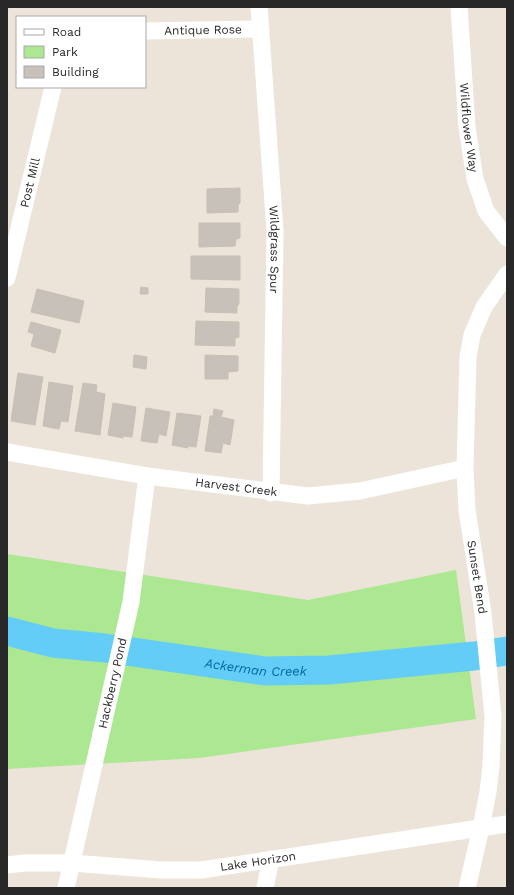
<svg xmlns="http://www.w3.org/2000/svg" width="514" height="895" font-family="'Work Sans',sans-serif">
  <rect width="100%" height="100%" fill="#ece4d9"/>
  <polygon fill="#ace791" points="7,554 308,600 456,570 476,719 199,758 7,769"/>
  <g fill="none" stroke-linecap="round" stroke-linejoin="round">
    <path stroke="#63ccf7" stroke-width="29" id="s1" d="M7 631 53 643 105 648 265 671 329 670 474 656 507 651"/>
  </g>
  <g fill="#c7c1b9" stroke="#c7c0b3">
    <polygon points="240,188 240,203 238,205 238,212 207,213 207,189"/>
    <polygon points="199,223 240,223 240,238 236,239 235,246 199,247"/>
    <polygon points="191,256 240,256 240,280 191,279"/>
    <polygon points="141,287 148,288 148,294 140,294"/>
    <polygon points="206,288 239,289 239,304 237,306 237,313 205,312"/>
    <polygon points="37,289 84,301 79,323 31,312"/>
    <polygon points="196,321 239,322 239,337 235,338 235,346 195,345"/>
    <polygon points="31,322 61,330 55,353 31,346 34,334 28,332"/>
    <polygon points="134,355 147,357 146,369 133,367"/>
    <polygon points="205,355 238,356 238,371 228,372 228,379 205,379"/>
    <polygon points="18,373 43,377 35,425 11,421"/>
    <polygon points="49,382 73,386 68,422 61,421 59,429 43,426"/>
    <polygon points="83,383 97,385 96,392 105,394 100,435 75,431"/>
    <polygon points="113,403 136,407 132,437 123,436 123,438 108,435"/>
    <polygon points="146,408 170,412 166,436 159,434 157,443 141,441"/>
    <polygon points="214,409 223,411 221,417 234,420 230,445 223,443 221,453 205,451 210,417 210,416 213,416"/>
    <polygon points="177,413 201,416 196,447 188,446 188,448 172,445"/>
  </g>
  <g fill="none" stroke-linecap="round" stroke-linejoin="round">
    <g stroke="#fff" stroke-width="17">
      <path id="s2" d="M259 7 275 231 271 493"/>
      <path id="s3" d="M459 7 467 127 475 179 486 211 507 238"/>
      <path id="s4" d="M145 31 261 29"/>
      <path id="s5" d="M7 278 53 87"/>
      <path id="s6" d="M7 452 147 476 308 496 360 491 465 468"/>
      <path id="s7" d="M7 865 24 863H72L161 870H201L507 824"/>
      <path id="s8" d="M66 888 131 602 147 476"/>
      <polyline points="265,888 271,859"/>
      <polyline points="467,888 481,828 488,792 491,766 493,717 483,613 467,510 465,468 468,357 472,335 484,307 507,274"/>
    </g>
  </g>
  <g text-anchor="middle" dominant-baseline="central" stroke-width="3" stroke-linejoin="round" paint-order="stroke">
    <g font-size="12" fill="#282828" stroke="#fff">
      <text stroke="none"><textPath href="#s4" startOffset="58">Antique Rose</textPath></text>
      <text stroke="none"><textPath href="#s3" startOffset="121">Wildflower Way</textPath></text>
      <text stroke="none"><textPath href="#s5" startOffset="98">Post Mill</textPath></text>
      <text stroke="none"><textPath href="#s2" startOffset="243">Wildgrass Spur</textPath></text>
      <text stroke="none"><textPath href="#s6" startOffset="232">Harvest Creek</textPath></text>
      <text transform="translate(477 577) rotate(81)">Sunset Bend</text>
      <text stroke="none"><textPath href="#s8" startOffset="210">Hackberry Pond</textPath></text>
      <text stroke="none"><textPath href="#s7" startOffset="252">Lake Horizon</textPath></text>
    </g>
    <g font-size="13" font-style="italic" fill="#0467a1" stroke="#fff">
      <text stroke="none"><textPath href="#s1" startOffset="252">Ackerman Creek</textPath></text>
    </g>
  </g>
  <rect width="514" height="895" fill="none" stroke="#282828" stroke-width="16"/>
  <rect x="16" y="16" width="130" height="72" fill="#ffffff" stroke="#a9a9a9"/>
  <rect x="24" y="29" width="20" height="6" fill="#ffffff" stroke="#a9a9a9"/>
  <text x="52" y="36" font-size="12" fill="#282828">Road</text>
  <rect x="24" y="46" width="20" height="12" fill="#ace791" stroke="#a9a9a9"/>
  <text x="52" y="56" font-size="12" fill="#282828">Park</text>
  <rect x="24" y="66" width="20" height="12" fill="#c7c1b9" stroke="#a9a9a9"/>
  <text x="52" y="76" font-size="12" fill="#282828">Building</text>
</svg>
